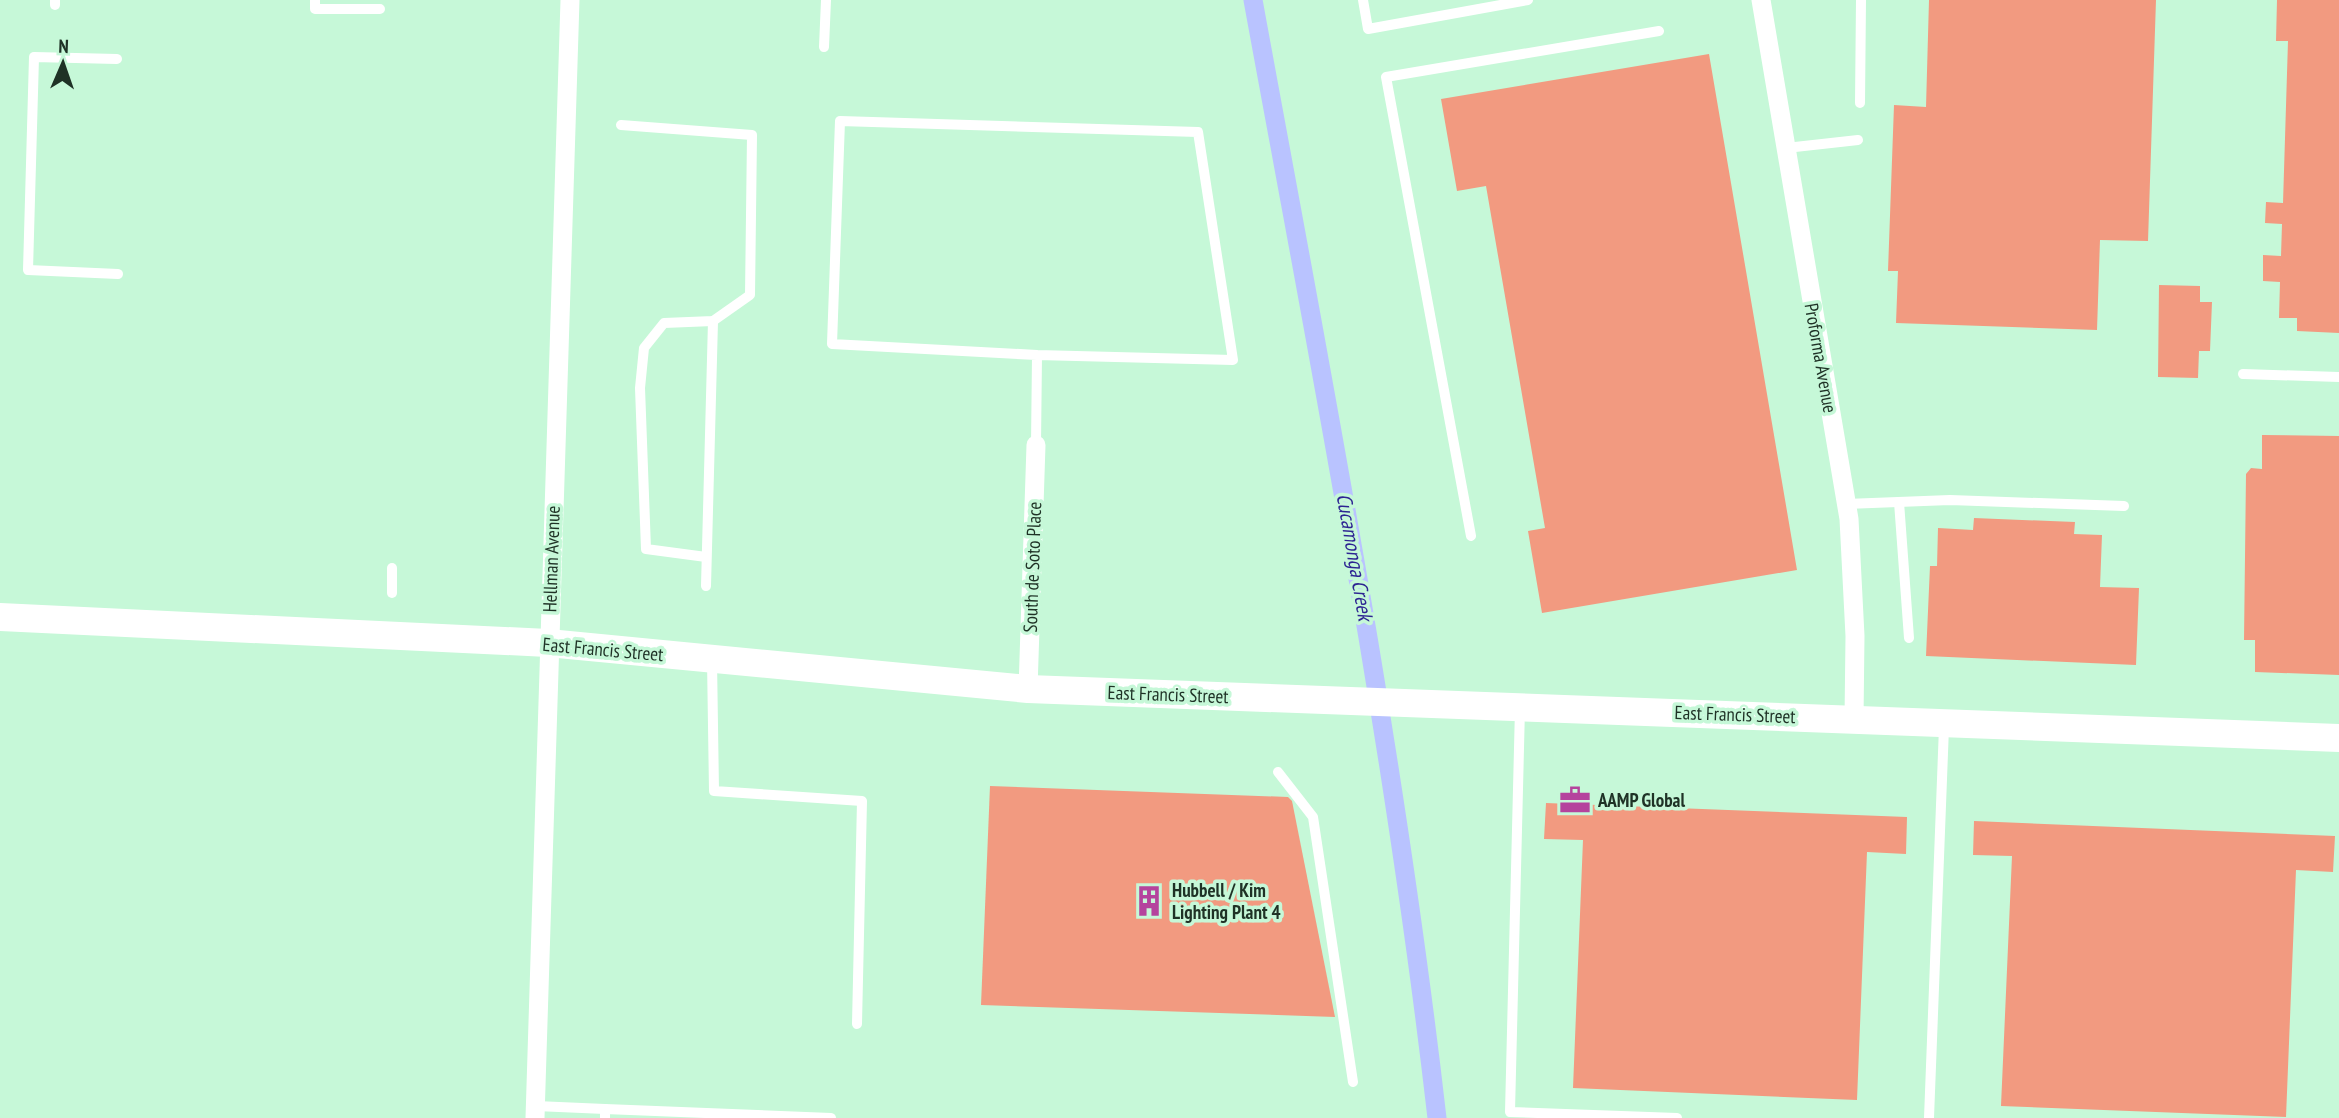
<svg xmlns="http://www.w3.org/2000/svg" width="2339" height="1118" font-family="'PT Sans Narrow',sans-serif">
  <rect width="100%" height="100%" fill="#c6f8d8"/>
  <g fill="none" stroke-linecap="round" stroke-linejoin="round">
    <path stroke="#b9c3ff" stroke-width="19" d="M1253 0C1321 372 1394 742 1437 1118"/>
  </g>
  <g fill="#f29a80">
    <polygon points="1929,0 2156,0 2148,241 2100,240 2097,330 1896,323 1898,271 1888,271 1894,105 1926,107"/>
    <polygon points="2277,0 2339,0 2339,333 2297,331 2297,318 2279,318 2280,282 2263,281 2263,255 2281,256 2282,224 2265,223 2266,202 2283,203 2288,41 2276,41"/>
    <polygon points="1709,54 1797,570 1542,613 1528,531 1545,528 1486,186 1457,191 1441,99"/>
    <polygon points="2159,285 2200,286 2200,302 2212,302 2210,351 2199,351 2198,378 2158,377"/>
    <polygon points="2262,435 2339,436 2339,675 2255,672 2255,640 2244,640 2246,474 2251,468 2262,469"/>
    <polygon points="1974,518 2075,522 2074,534 2102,535 2100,587 2139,588 2136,665 1926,656 1930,566 1937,566 1938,528 1973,530"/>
    <polygon points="990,786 1288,797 1292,801 1335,1017 981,1005"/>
    <polygon points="1546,803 1907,817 1906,854 1867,852 1857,1100 1573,1088 1583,840 1544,839"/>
    <polygon points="1974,821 2335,836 2333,872 2296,870 2286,1117 2001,1106 2012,856 1973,855"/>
  </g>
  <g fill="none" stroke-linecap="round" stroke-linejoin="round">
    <g stroke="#fff" stroke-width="10">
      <polyline points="315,0 315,9 380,9"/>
      <polyline points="1363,0 1368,29 1528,0"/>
      <polyline points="55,5 55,0"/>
      <polyline points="824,47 826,0"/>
      <polyline points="117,59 34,57 28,270 118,274"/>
      <polyline points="1860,103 1861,0"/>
      <polyline points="621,125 752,135 750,295 713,321 664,323 644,348 640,388 646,549 706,557"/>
      <polyline points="1786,148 1858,140"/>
      <polyline points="2243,374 2339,377"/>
      <polyline points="1036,445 1037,355 1233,360 1198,132 840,121 832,344 1037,355"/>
      <polyline points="1899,502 1909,638"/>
      <polyline points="1846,504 1950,500 2124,506"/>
      <polyline points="1471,536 1386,77 1659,31"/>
      <polyline points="706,586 713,321"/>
      <polyline points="392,593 392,568"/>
      <polyline points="712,660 714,791 862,801 857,1024"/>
      <polyline points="1520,708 1510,1112 1677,1118"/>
      <polyline points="1278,772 1313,817 1353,1082"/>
      <polyline points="536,1106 605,1109"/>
      <polyline points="605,1118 605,1109 831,1118"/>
      <polyline points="1929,1118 1944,727"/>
    </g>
    <g stroke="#fff" stroke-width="19">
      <polyline points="1761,0 1849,519 1855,636 1854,719"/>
      <polyline points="1028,689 1036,445"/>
      <polyline points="535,1118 570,0"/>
    </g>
    <polyline stroke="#fff" stroke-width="28" points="0,617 548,643 1028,689 2339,738"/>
  </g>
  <defs>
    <symbol id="office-bare" viewBox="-9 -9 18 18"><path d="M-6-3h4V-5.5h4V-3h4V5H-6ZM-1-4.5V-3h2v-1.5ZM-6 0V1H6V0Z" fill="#b5439d" stroke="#c6f8d8" stroke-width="2.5" paint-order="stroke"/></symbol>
    <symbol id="building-bare" viewBox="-9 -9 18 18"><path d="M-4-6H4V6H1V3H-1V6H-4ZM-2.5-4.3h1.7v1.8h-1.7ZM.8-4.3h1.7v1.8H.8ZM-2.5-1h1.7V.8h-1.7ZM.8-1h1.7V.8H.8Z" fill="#b5439d" stroke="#c6f8d8" stroke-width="2.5" paint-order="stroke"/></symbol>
  </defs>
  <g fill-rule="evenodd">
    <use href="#office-bare" x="1553" y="778" width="44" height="44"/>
    <use href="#building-bare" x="1127" y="879" width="44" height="44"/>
  </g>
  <g text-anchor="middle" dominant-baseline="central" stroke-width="7" stroke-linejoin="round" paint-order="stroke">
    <g font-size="19" fill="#1f3226" stroke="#c6f8d8">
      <text transform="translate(1821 358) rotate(80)">Proforma Avenue</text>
      <text transform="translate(551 559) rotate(-88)">Hellman Avenue</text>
      <text transform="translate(1032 567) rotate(-88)">South de Soto Place</text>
      <text transform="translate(603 649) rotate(5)">East Francis Street</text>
      <text transform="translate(1168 694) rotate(2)">East Francis Street</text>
      <text transform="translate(1735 714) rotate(2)">East Francis Street</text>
    </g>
    <g font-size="19" font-weight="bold" fill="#1f3226" stroke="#c6f8d8" text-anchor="start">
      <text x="1598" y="800">AAMP Global</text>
      <text x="1172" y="890">Hubbell / Kim<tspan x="1172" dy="22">Lighting Plant 4</tspan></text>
    </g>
    <g font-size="21" font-style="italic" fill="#2d2492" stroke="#c6f8d8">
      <text transform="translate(1355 557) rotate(80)">Cucamonga Creek</text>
    </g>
  </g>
  <g transform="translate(63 63) rotate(2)" stroke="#c6f8d8" stroke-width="5" paint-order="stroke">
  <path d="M0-5L12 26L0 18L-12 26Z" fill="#1f3226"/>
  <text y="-10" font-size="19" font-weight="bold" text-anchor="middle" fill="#1f3226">N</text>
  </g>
</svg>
